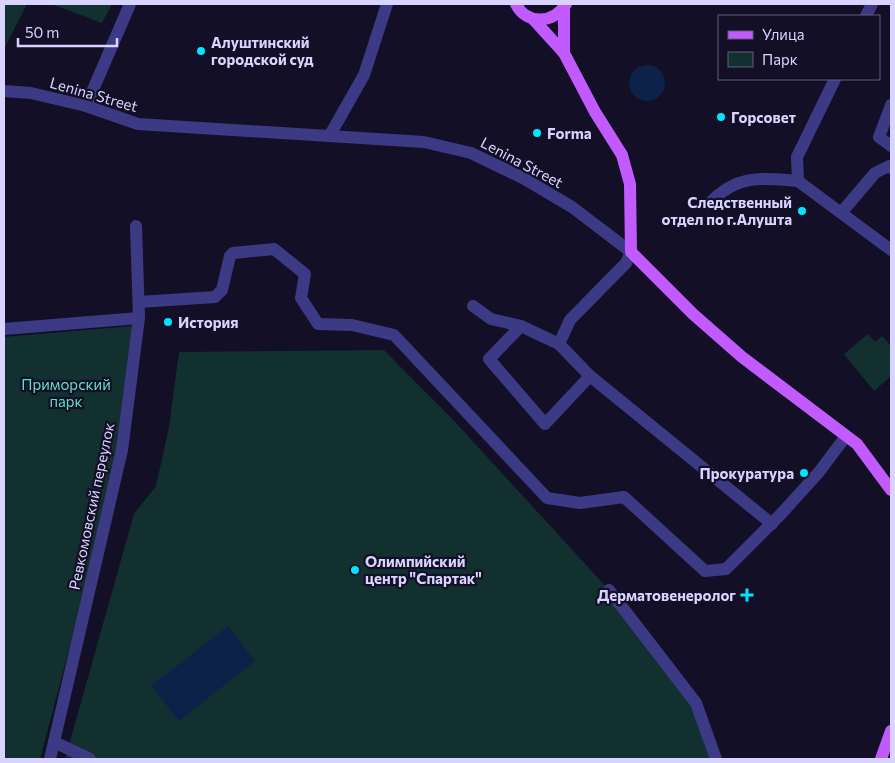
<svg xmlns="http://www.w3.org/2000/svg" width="895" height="763" font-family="Commissioner,sans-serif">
  <rect width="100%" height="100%" fill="#130f26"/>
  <g fill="#12302f">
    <polygon points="4,4 27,4 4,49"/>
    <polygon points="51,4 112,4 102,23"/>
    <polygon points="133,326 122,450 40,759 4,759 4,337"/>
    <polygon points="868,334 875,342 882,336 891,346 891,376 874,391 844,354"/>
    <polygon points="384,350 455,422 609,590 696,703 720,759 65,759 134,514 156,486 169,427 179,352"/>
  </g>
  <g fill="#0c2248">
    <circle cx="647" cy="83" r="18"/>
    <polygon points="228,626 255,661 179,721 151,686"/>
  </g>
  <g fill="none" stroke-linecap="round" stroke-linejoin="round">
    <g stroke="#3d3a85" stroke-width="12">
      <polyline points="866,16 872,4"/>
      <polyline points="835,79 797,157 798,181 891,250"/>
      <polyline points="4,91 31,93 86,106 138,124 424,142 471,153 523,178 572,207 631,252 626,263 570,320 559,344 590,376 772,524"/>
      <polyline points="891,105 879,137 891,146"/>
      <polyline points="86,106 130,4"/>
      <polyline points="330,135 364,75 387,4"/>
      <path d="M709 204C735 175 762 177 798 181"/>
      <polyline points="841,213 875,173 889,166 891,168"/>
      <polyline points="139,302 215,297 222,290 230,256 233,253 274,249 305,274 301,298 318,324 352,325 394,335 547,498 580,503 624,497 705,571 726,569 781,514 819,472 846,436"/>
      <polyline points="473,306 491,319 521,326 559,344"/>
      <polyline points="521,326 489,359 545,424 590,376"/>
      <polyline points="4,329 139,318"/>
      <polyline points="609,590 696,703 716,759"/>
      <polyline points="54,742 90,759"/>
      <polyline points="50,759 122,450 139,318 136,226"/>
    </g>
    <g stroke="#c25bff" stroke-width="12">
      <path d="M516 4C526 25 554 24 566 4"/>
      <polyline points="564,7 564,53"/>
      <polyline points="534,20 564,53 595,112 622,155 630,184 631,252 693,314 742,357 857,444 891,490"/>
      <polyline points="881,759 891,731"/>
    </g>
  </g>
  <g fill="#00e5ff" stroke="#130f26" stroke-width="2">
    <circle cx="201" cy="51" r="5"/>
    <circle cx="721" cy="117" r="5"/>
    <circle cx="537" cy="133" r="5"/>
    <circle cx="802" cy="211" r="5"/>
    <circle cx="168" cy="322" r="5"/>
    <circle cx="804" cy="473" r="5"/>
    <circle cx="355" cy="570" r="5"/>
    <path d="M744.5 587.5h5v5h5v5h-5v5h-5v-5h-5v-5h5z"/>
  </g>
  <g text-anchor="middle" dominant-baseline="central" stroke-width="4.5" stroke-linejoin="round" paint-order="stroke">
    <g font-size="15" font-weight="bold" fill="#d9d4ff" stroke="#130f26" text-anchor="start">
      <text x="211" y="42">Алуштинский<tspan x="211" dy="17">городской суд</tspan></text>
      <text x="731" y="117">Горсовет</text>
      <text x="547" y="133">Forma</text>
      <text x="792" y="202" text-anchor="end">Следственный<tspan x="792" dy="17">отдел по г.Алушта</tspan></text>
      <text x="178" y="322">История</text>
      <text x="794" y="473" text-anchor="end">Прокуратура</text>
      <text x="365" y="561">Олимпийский<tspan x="365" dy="17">центр "Спартак"</tspan></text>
      <text x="736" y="595" text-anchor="end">Дерматовенеролог</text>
    </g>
    <g font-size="15" fill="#d9d4ff" stroke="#130f26">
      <text transform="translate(94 94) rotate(16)">Lenina Street</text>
      <text transform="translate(522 162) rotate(28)">Lenina Street</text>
      <text transform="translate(91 506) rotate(-78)">Ревкомовский переулок</text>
    </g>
    <g font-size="15" fill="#5fe0c0" stroke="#130f26">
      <text x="66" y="384">Приморский<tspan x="66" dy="17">парк</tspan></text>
    </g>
  </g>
  <rect width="895" height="763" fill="none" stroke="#d9d4ff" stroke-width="10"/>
  <rect x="718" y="15" width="162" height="65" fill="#130f26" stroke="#625e7d"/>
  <rect x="728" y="31" width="25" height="8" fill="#c25bff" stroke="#625e7d"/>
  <text x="762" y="40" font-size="15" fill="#d9d4ff">Улица</text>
  <rect x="728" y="52" width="25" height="15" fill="#12302f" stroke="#625e7d"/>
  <text x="762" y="65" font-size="15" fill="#d9d4ff">Парк</text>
  <path d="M18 38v8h99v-8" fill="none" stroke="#d9d4ff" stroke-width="2.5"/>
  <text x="25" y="38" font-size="15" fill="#d9d4ff" stroke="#130f26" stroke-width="4" paint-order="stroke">50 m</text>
</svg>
